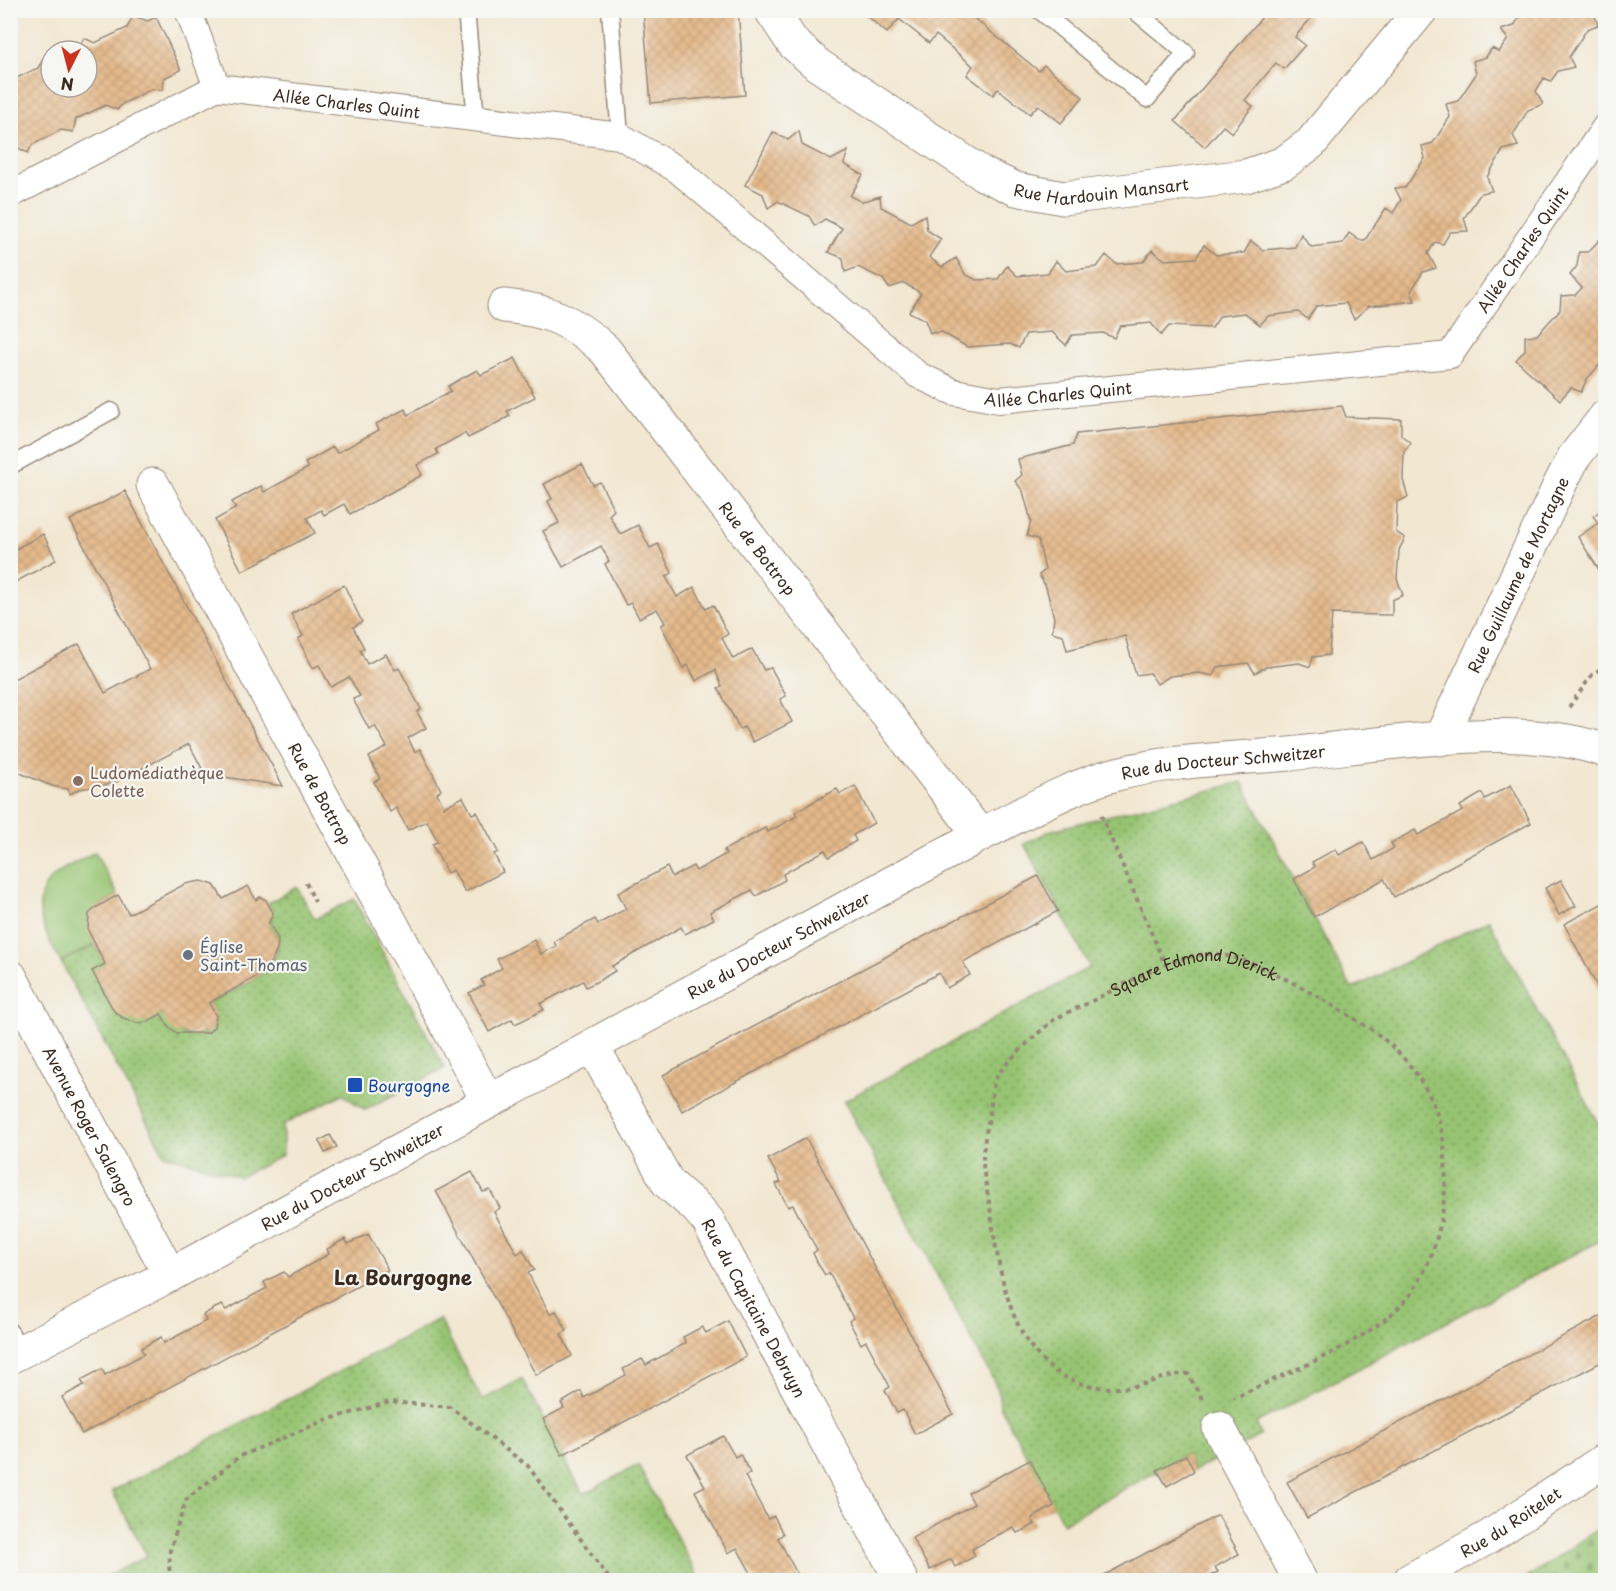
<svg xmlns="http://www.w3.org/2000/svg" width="1616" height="1591" font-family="'Playpen Sans',sans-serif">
  <defs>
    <pattern id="cemetery-stones" width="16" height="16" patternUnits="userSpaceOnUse" patternTransform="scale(1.5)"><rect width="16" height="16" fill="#97c472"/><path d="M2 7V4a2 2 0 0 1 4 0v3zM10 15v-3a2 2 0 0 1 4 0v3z" fill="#7c9f5d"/></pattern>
    <pattern id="park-dots" width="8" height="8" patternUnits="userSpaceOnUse" patternTransform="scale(1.5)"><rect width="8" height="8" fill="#97c472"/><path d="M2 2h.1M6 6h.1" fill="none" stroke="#7c9f5d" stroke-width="1.8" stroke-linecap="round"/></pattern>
    <pattern id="building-cross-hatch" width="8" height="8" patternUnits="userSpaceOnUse" patternTransform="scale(1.5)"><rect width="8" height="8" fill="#e4b98b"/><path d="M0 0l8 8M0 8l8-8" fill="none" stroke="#c49f78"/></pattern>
  </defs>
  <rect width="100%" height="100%" fill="#f6f6f2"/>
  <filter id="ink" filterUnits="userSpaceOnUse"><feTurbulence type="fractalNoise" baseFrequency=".0167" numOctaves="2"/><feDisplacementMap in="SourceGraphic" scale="12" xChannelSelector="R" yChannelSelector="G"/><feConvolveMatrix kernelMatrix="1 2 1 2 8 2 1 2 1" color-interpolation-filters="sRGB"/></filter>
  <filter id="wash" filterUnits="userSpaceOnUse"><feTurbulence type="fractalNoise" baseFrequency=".008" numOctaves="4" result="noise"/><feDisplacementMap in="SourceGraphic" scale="24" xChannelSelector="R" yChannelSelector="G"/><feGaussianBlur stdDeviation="1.35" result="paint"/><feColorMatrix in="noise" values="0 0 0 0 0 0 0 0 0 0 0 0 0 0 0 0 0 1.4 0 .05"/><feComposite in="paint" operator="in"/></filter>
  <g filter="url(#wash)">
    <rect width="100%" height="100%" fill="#f2e7d1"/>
    <path fill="#97c472" stroke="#697748" stroke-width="1.5" d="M95 852 118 895C92 909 80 915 95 945L61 962C47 938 25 900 54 876 65 866 82 860 95 852Z"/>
    <polygon fill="url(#cemetery-stones)" stroke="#697748" stroke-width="1.5" points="1605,1524 1605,1580 1524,1580"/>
    <g fill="url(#park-dots)" stroke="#697748" stroke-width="1.5">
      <polygon points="1242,782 1352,989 1489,920 1605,1136 1605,1238 1256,1423 1261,1435 1194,1471 1186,1455 1063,1523 1000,1406 998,1389 844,1101 1090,967 1024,844 1052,830"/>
      <path d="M297 887 315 919 354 899 445 1068 365 1110 342 1094 283 1125V1155L240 1177 164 1154 61 962 95 945 105 964 93 972C109 1002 121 1035 161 1014 176 1031 192 1046 214 1027L216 1016 209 1003C231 991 283 973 278 940 277 935 272 928 269 923L273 913 268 903Z"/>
      <polygon points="439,1319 482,1400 522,1379 583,1494 638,1465 700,1580 100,1580 147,1556 112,1491"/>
    </g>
    <g id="blocks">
      <g fill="url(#building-cross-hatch)">
        <polygon points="643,10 738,10 745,95 651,103"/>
        <polygon points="860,10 964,10 1039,71 1044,65 1083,97 1061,123 1038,105 1030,114 998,89 993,95 967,75 973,66 936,35 929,43 899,19 887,33"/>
        <polygon points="1268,10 1312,10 1308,15 1311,18 1295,37 1305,45 1284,69 1276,63 1245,100 1253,106 1232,133 1223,126 1205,147 1175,121"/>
        <polygon points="1524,10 1593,10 1598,25 1587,29 1569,57 1574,67 1558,71 1551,81 1544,78 1536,91 1543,104 1528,110 1513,135 1518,146 1503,150 1487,177 1492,191 1481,193 1464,218 1468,231 1450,232 1443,244 1435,242 1428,253 1436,268 1423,272 1411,291 1415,301 1369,306 1354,319 1346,303 1316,306 1308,319 1298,312 1268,316 1260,325 1245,313 1220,316 1212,328 1169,326 1161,335 1151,323 1120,326 1114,338 1103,333 1072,335 1066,345 1052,332 1026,334 1019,348 1010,344 967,347 942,332 930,333 925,320 909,312 921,293 904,283 889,288 883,279 858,267 845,272 843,258 828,252 842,228 825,219 815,226 809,216 778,201 768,208 763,194 745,185 773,132 788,140 799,131 802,145 831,160 848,151 844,164 863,175 850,196 862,202 880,196 881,207 911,223 925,215 927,230 941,239 929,257 942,267 956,258 965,274 976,280 998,279 1007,266 1017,276 1048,273 1056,261 1066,271 1097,267 1106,255 1116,264 1143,262 1152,250 1165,260 1196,258 1204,245 1216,255 1244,253 1251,241 1263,250 1295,247 1301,234 1311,247 1343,243 1349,233 1359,240 1365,240 1386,208 1393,213 1401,200 1395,188 1405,188 1425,158 1422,146 1433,143 1450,117 1446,104 1458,101 1476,74 1473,61 1486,57 1492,48 1499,52 1508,39 1501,30 1514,26"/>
        <polygon points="133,16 148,21 156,17 181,70 164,78 163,90 152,89 122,104 117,110 106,105 76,119 73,132 61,130 32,145 28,153 14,146 10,148 10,81 38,68 45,56 51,59 51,87 87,87 87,51 77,51 84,38 95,43 127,28"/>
        <polygon points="1605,234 1605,359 1587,379 1581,392 1571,388 1560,400 1516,360 1525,350 1525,336 1537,335 1560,310 1561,296 1575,295 1582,288 1570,275 1577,266 1579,252 1588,252"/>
        <polygon points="515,358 535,397 507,411 510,416 488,428 468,438 465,433 436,449 438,454 417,465 422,475 386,495 350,514 344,504 324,515 321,510 307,518 315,533 242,571 215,520 236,508 232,502 261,486 264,492 308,468 305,463 333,447 337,453 379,430 376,424 405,409 408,415 451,391 448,386 477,370 481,375"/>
        <polygon points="1342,406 1346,417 1401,419 1401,435 1411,443 1404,451 1403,480 1408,497 1397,502 1396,532 1405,538 1399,550 1397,579 1403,595 1392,600 1392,615 1332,614 1329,655 1313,657 1310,667 1299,663 1266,667 1255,673 1248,663 1217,667 1213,676 1199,673 1170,676 1157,684 1150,673 1136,675 1125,636 1067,650 1063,635 1052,632 1054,618 1046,587 1039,575 1045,570 1038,539 1027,536 1031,521 1023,491 1015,481 1022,475 1018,459 1073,445 1077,434"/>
        <polygon points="582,464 593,485 600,482 614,510 609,515 620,534 638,525 650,548 658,544 672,573 666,577 677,597 694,587 706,609 713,605 728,634 722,638 733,659 752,649 764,670 771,668 786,696 780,699 792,722 753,742 744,727 740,729 718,688 722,686 715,670 696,681 688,665 683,668 661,625 665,623 657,609 639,618 631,603 626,605 605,564 609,561 601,546 563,567 543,531 559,523 548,501 552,499 544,484"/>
        <polygon points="125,491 151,540 283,786 205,774 189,744 112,784 79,789 70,794 68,789 52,786 10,769 10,681 79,644 105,693 150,669 70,520"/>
        <polygon points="1605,508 1605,570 1601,573 1578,537 1598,523 1593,516"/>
        <polygon points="43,534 56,560 10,585 10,552"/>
        <polygon points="344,585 362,622 353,627 364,648 360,650 367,664 386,654 395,670 399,668 421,709 417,712 426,728 408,738 415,752 420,749 441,790 437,793 444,807 463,797 472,814 477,812 498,852 494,854 503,872 465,892 453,870 447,873 432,844 438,842 427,821 408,830 396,808 390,812 374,782 380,779 369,757 387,747 375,726 369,729 353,699 360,696 349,677 331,687 319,665 313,668 298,639 303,636 291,614"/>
        <polygon points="1511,785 1531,823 1394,897 1384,879 1314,917 1294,879 1315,867 1312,862 1336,849 1339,855 1363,842 1373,860 1394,848 1391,843 1415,830 1418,835 1463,811 1460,806 1482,793 1485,799"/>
        <polygon points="855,786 874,823 853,835 856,841 829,857 825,850 783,874 785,880 756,896 752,890 710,912 714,919 685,934 681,927 612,966 615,971 600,980 586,987 583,981 540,1004 544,1010 515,1024 512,1019 489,1032 469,993 484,985 481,980 502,968 497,959 534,940 541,954 556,946 554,941 595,919 598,924 626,909 618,893 667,867 672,877 693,866 696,871 726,854 724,850 765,828 768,832 797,816 795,812 815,801 837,789 840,794"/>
        <polygon points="1038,876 1058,911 963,962 970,975 947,988 939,973 682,1111 663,1075"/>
        <polygon points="1561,880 1576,906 1559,915 1545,888"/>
        <polygon points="201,881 214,885 223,899 248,886 256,900 260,897 266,900 273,913 269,923 278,939 277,950 272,961 256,977 209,1003 216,1016 214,1027 208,1033 177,1033 169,1027 161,1014 147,1022 137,1023 123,1018 114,1011 92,971 105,964 88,930 89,914 95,908 118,895 129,914 185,884"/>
        <polygon points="1601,904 1605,912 1605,1001 1564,924"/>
        <polygon points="330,1135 337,1147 325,1153 319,1141"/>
        <polygon points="806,1138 953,1414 915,1434 903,1410 897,1413 885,1390 890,1387 866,1341 861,1344 849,1321 853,1318 829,1273 825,1275 818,1264 813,1253 817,1250 793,1205 788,1207 776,1184 781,1182 768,1159"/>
        <polygon points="472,1172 483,1192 490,1190 500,1208 494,1212 517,1254 523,1250 534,1270 528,1273 550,1314 556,1311 567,1331 561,1334 572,1356 536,1375 436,1191"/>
        <polygon points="368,1234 388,1270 82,1434 62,1397 84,1385 81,1380 102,1369 105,1375 144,1354 141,1348 161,1337 164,1343 206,1321 203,1315 213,1309 222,1305 226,1310 267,1288 264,1282 284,1272 288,1277 329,1254 327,1249 345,1239 348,1244"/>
        <polygon points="1605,1314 1605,1360 1307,1518 1287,1482"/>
        <polygon points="728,1321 746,1357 562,1455 543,1419 564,1408 561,1403 581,1391 584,1398 626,1375 623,1369 642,1359 646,1365 686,1343 683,1337 702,1327 706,1333"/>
        <polygon points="723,1436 735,1457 740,1454 750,1473 745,1476 768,1519 774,1516 783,1534 778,1538 800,1579 806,1576 809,1580 755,1580 737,1548 728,1553 695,1491 705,1486 687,1455"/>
        <polygon points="1186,1455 1194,1471 1167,1486 1157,1470"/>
        <polygon points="1030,1460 1054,1506 1032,1518 1035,1524 1026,1529 1017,1533 1013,1527 972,1549 975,1556 955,1567 951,1559 930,1570 912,1538 974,1504 968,1493"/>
        <polygon points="1218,1515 1239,1554 1215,1567 1218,1572 1202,1580 1095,1580"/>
      </g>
    </g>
  </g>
  <g filter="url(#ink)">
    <use href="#blocks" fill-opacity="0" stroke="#968878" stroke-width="1.5"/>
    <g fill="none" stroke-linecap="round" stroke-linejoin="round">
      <defs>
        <g id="service">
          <polyline points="466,10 476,119"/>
          <polyline points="610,10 620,136"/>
          <polyline points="1039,10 1147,99 1186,53 1134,10"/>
          <polyline points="10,466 111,411"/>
          <polyline points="10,1332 21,1351"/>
        </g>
        <g id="pedestrian">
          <path id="s2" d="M188 10 217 87 620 136 678 170 918 375 954 392 999 400 1450 355 1606 126"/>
          <polyline points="10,195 217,87"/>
        </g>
        <g id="minor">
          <path id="s3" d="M771 10 793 43 818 65 983 174 1016 189 1063 198 1246 176 1284 163 1311 143 1421 10"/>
          <path id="s4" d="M504 306C548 310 572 320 605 350L980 835"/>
          <path id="s5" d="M153 485 488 1101"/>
          <path id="s6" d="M1440 739 1561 482 1574 457 1606 416"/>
          <path id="s7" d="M10 976 170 1275"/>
          <path id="s8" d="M593 1047 668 1183 697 1208 708 1221 901 1580"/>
          <path id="s9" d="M10 1357 170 1275 980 835C1024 814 1069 786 1117 774 1172 760 1232 759 1289 754 1382 745 1518 719 1606 751"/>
          <polyline points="1219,1428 1300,1580"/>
          <path id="s10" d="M1410 1580 1489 1537 1606 1459"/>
        </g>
      </defs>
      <use href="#service" stroke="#968878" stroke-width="19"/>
      <use href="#pedestrian" stroke="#968878" stroke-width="28"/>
      <use href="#minor" stroke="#968878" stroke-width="35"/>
      <g stroke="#968878" stroke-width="4" stroke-dasharray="4.5 4.5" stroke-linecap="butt">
        <polyline points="1569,707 1592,675 1606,665"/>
        <polyline points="1101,815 1165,965"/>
        <polyline points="306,883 315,902"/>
        <path id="s1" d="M1202 1399 1188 1374C1168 1374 1154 1382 1135 1386 1114 1391 1086 1387 1067 1378 1008 1349 998 1264 990 1207 987 1191 983 1174 983 1158 983 1143 988 1126 990 1110 992 1100 992 1085 997 1076 1005 1063 1038 1033 1051 1022 1063 1013 1081 1007 1094 1000 1130 982 1169 956 1210 954 1248 952 1328 1002 1361 1023 1389 1039 1417 1069 1431 1099 1459 1157 1446 1263 1398 1308 1355 1349 1287 1372 1234 1398"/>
        <polyline points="169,1580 170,1550 186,1500 240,1456 326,1420 390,1402 450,1407 528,1466 610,1580"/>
      </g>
      <use href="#service" stroke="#fff" stroke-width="16"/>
      <use href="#pedestrian" stroke="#fff" stroke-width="26"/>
      <use href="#minor" stroke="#fff" stroke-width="33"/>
    </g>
  </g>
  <circle fill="#8d6e63" stroke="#f6f6f2" stroke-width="2" cx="78" cy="781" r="6"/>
  <circle fill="#6b7280" stroke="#f6f6f2" stroke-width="2" cx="188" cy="955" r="6"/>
  <rect fill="#1a4fb4" stroke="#f6f6f2" stroke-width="2" x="347" y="1077" width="16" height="16" rx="3"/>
  <g text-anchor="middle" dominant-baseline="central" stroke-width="4.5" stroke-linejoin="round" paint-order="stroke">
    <g font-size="16" fill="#3b2a1e" stroke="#f6f6f2">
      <text stroke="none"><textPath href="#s2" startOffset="213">Allée Charles Quint</textPath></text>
      <text stroke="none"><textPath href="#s3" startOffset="393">Rue Hardouin Mansart</textPath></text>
      <text stroke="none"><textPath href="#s2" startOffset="1538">Allée Charles Quint</textPath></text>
      <text stroke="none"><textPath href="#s2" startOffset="1016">Allée Charles Quint</textPath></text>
      <text stroke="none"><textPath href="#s4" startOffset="363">Rue de Bottrop</textPath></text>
      <text stroke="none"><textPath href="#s6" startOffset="182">Rue Guillaume de Mortagne</textPath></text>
      <text stroke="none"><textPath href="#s9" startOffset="1359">Rue du Docteur Schweitzer</textPath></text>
      <text stroke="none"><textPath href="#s5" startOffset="351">Rue de Bottrop</textPath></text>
      <text stroke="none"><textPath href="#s9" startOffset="872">Rue du Docteur Schweitzer</textPath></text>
      <text stroke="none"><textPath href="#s1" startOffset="714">Square Edmond Dierick</textPath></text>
      <text stroke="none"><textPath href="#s7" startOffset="170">Avenue Roger Salengro</textPath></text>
      <text stroke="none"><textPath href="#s9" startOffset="387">Rue du Docteur Schweitzer</textPath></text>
      <text stroke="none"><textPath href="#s8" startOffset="309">Rue du Capitaine Debruyn</textPath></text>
      <text stroke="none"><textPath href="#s10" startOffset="116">Rue du Roitelet</textPath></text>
    </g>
    <g font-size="16" fill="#785e54" stroke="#f6f6f2" text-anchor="start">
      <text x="90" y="772">Ludomédiathèque<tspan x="90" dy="18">Colette</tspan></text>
    </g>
    <g font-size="16" fill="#5b616d" stroke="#f6f6f2" text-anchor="start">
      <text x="200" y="946">Église<tspan x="200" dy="18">Saint-Thomas</tspan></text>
    </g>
    <g font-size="16" fill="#164399" stroke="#f6f6f2" text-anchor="start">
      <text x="368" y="1085">Bourgogne</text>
    </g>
    <g font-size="20" font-weight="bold" fill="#3b2a1e" stroke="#f6f6f2">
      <text x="403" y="1277">La Bourgogne</text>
    </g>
  </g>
  <rect width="1616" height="1591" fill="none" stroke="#f6f6f2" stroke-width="36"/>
  <g transform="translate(69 69) rotate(186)"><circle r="28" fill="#f6f6f2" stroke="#aba49d" stroke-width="1.5"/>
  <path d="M0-4.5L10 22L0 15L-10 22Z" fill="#c8321e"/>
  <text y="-9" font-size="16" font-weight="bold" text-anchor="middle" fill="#3b2a1e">N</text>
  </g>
</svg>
